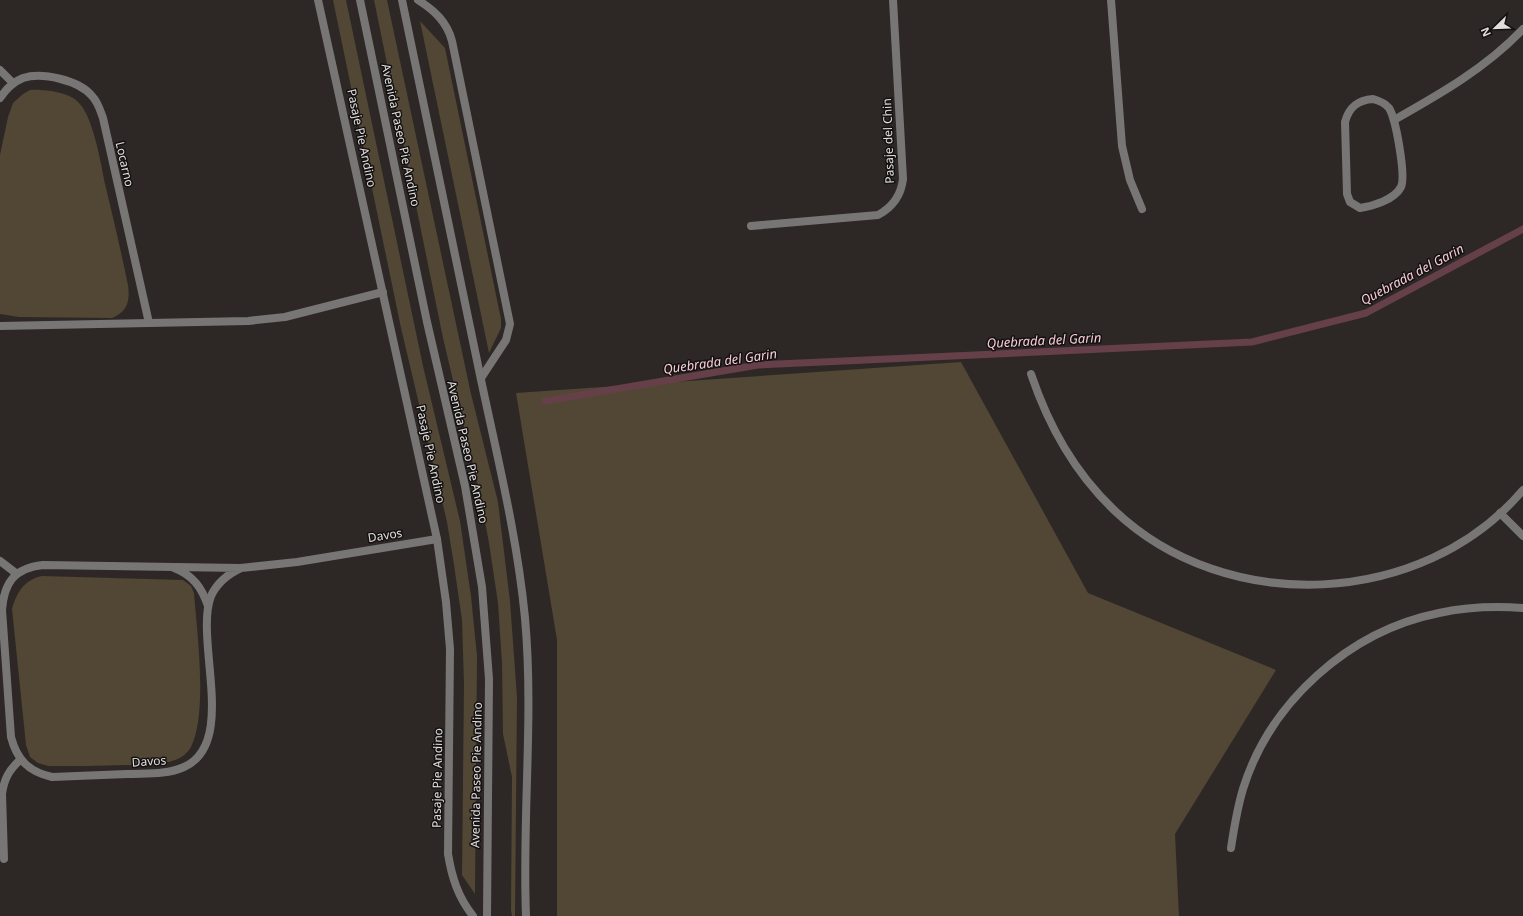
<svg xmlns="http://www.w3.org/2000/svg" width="1523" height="916" font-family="'Noto Sans',sans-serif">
  <rect width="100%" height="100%" fill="#2d2826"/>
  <g fill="#524634">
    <polygon points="333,0 346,0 423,366 460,521 471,596 477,656 475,894 462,875 464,684 462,620 454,565 447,522 401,328"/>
    <polygon points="374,0 387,0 471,394 498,502 510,601 517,697 515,916 512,916 511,910 512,777 503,734 502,663 498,603 489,543 479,490 443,338"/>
    <polygon points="420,21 445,48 501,319 501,328 489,353"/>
    <path d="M30 90C43 89 70 92 79 103 93 117 101 163 105 184 113 217 121 251 128 285 130 301 128 311 112 318L19 317 0 314V155L8 117 13 103 23 94Z"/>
    <polygon points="961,362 1088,593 1276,670 1175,834 1179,916 557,916 557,640 516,393"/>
    <path d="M42 576 183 580 191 586 194 593C197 632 208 713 191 747 187 754 180 759 172 761 158 766 142 765 127 765 101 766 74 766 48 766L38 763 30 757 26 745 12 609C17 592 24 580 42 576Z"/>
  </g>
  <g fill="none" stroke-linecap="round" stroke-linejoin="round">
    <polyline stroke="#664048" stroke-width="7" points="545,401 758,365 1252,342 1366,313 1523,229"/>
    <g stroke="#787675" stroke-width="8">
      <path d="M1031 374C1049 427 1074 472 1114 510 1226 617 1423 608 1523 490"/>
      <polyline points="1500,513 1523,536"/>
      <path d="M1231 848C1234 828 1237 809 1243 789 1270 702 1349 631 1439 613 1467 607 1494 606 1523 608"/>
    </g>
    <g stroke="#787675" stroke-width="8">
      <path d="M318 0 437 539 446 602 450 649 448 854C452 878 458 897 473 916"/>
      <polyline points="360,0 427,322 465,486 482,587 489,679 487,916"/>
      <path d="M402 0C428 125 454 250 480 375 497 456 517 535 525 618 534 717 522 816 526 916"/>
      <path d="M418 0C435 11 447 22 452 41L510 324 506 340 481 378"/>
      <polyline points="1111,0 1122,146 1130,180 1142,209"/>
      <polyline points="0,70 13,83"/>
      <path d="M0 98C6 89 13 82 23 78 42 72 79 80 92 96 98 102 100 110 103 118L149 323"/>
      <path d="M1373 99C1380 101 1385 103 1389 108 1396 119 1406 176 1401 187 1394 200 1373 206 1360 208L1350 202 1347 194 1345 122C1349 107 1358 100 1373 99Z"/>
      <path d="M1394 120C1440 94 1486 68 1523 29"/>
      <path d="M751 226 878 215C893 207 901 196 903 179L893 0"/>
      <polyline points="0,326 248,321 285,317 383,292"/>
      <polyline points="0,561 17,574"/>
      <path d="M174 568C193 575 202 588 208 606"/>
      <path d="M241 568C228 574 217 583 211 596 194 640 238 743 184 767 166 775 146 773 127 774 102 775 77 776 52 777 29 772 17 760 11 737L2 610C4 583 14 568 43 565L241 568 297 562 437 539"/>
      <path d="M4 859 2 794C4 779 9 770 20 760"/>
    </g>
  </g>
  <g text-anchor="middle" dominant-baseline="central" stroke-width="3" stroke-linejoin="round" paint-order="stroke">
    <g font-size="12" fill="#e2dedd" stroke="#131111">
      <text transform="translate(401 135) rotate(78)">Avenida Paseo Pie Andino</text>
      <text transform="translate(362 138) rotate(78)">Pasaje Pie Andino</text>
      <text transform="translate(888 141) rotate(-92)">Pasaje del Chin</text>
      <text transform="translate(125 164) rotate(77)">Locarno</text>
      <text transform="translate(468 452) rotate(77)">Avenida Paseo Pie Andino</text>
      <text transform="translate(431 454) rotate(78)">Pasaje Pie Andino</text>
      <text transform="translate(385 535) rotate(-9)">Davos</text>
      <text transform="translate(149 761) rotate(-4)">Davos</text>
      <text transform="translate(476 775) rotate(-89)">Avenida Paseo Pie Andino</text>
      <text transform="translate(437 778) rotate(-89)">Pasaje Pie Andino</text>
    </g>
    <g font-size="13" font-style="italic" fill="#f7cbd4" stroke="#131111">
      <text transform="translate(1412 274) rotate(-28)">Quebrada del Garin</text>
      <text transform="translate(1044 340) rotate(-3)">Quebrada del Garin</text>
      <text transform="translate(720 361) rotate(-8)">Quebrada del Garin</text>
    </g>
  </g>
  <g transform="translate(1495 28) rotate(247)" stroke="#131111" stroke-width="3" paint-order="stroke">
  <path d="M0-3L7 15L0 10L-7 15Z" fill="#e2dedd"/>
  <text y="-6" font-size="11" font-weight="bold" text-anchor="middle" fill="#e2dedd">N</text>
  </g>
</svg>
